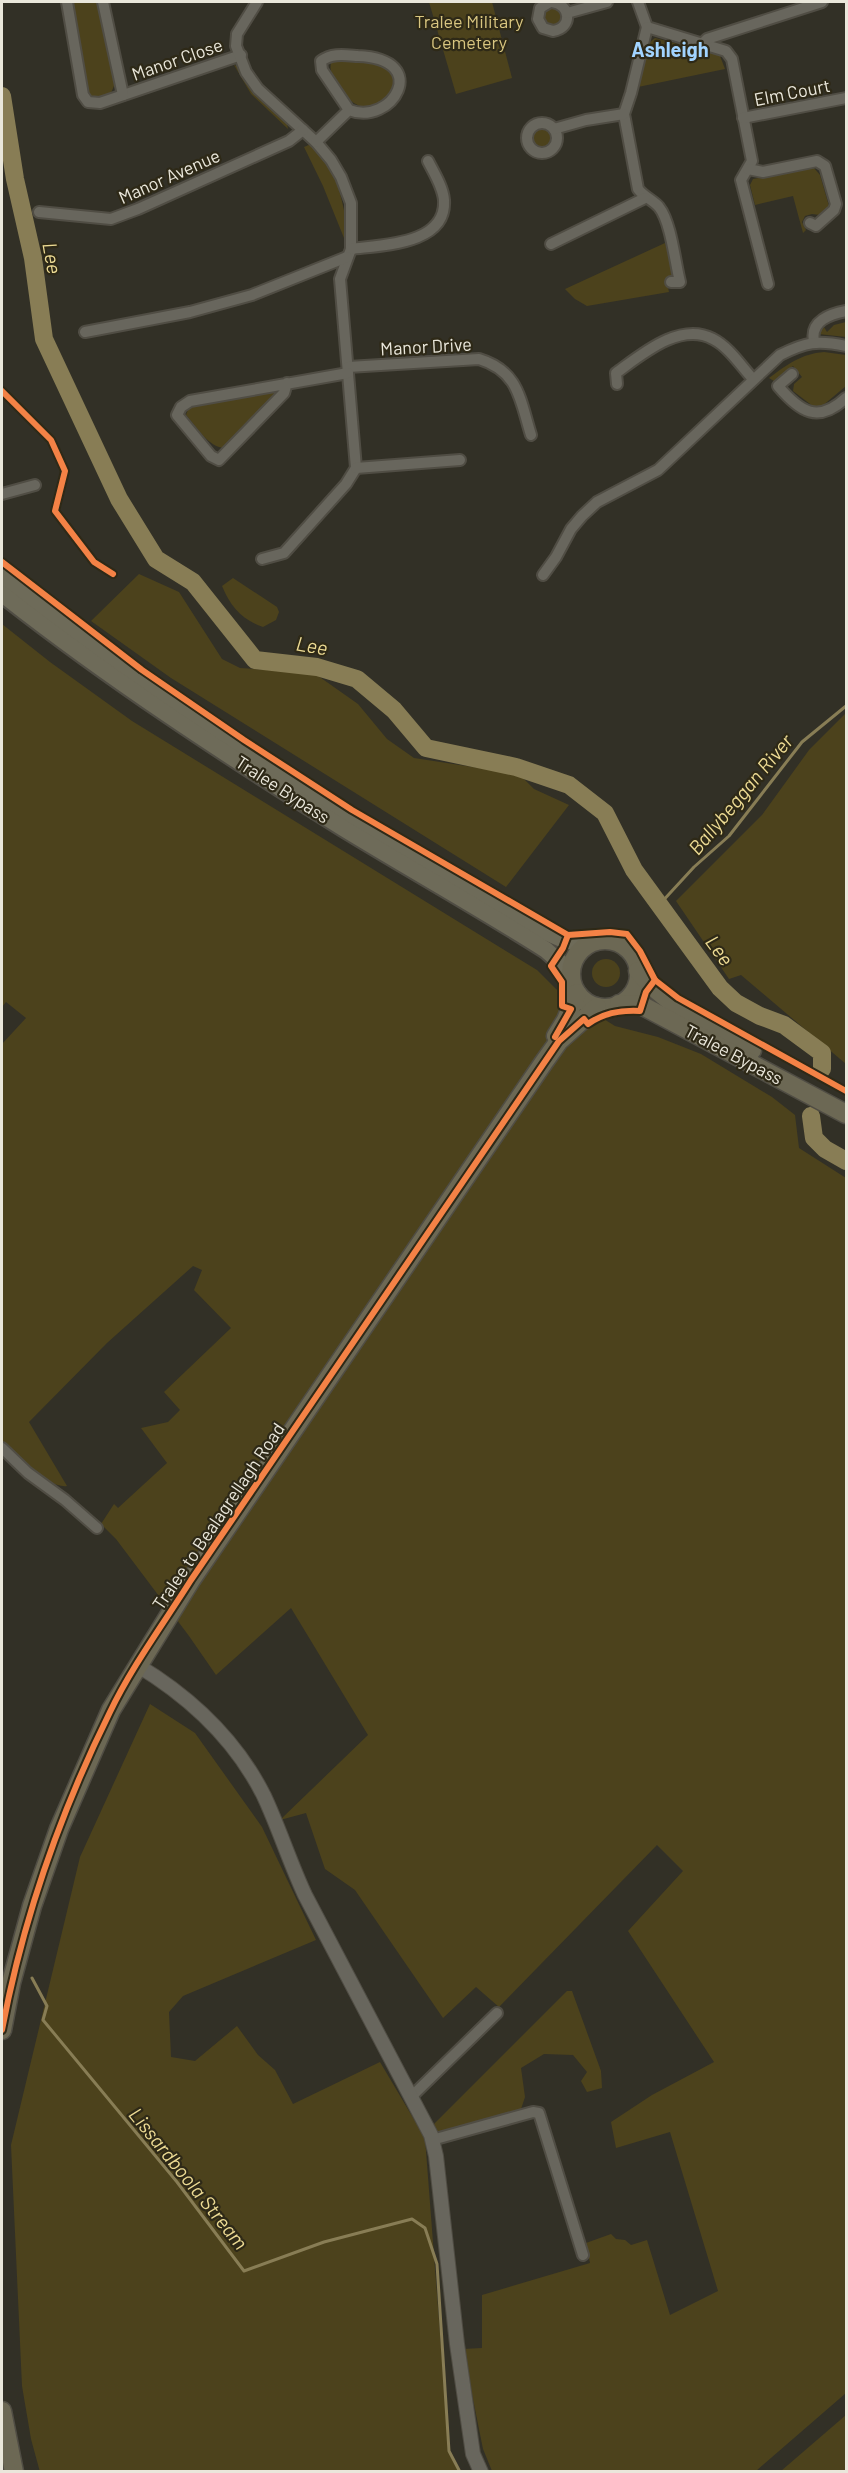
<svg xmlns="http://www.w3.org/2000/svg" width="848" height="2473" font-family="Barlow,sans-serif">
  <rect width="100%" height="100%" fill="#323026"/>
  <g fill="#4c421c">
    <polygon points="70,2 98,2 116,81 111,93 95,99 88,94"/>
    <polygon points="429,2 492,2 512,78 456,94"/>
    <circle cx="552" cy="17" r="10"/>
    <polygon points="655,38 714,53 720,56 725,69 638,87 650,42"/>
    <path d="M339 59C351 60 370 57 381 62 420 81 368 137 340 87 335 79 327 70 332 61Z"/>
    <polygon points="234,65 237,66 253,92 287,124 288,129 251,94"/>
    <circle cx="541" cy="138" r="10"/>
    <path d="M311 144C336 167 342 196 347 227L348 233 344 238 323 186 304 147Z"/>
    <polygon points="814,168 820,175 829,206 820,215 812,214 805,216 802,222 806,230 803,233 793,196 755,205 750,185 753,179"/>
    <polygon points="665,243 674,274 666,279 669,292 587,306 575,299 565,289"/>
    <polygon points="846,322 846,337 818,334 824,327 827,332 834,325"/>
    <path d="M824 352 846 355V386L821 407H814L793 391 794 384 802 377 793 366 774 381 769 378C788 364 801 354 824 352Z"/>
    <path d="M269 390 277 391V394L225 448C209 448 196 426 186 415L189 407Z"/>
    <polygon points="139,574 179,592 222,659 240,668 314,673 358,704 387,739 414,758 519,774 534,789 569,805 506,887 171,678 91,621"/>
    <path d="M233 578 277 607 279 612 276 620 263 627C241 619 231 607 222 586Z"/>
    <path d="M2 624 50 662 132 721 537 970 556 989 615 1026 658 1037 701 1054 772 1097 795 1115 799 1148 846 1178V2393L756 2471H492L483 2449 463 2349 482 2348V2295L590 2263 586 2243 611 2234 616 2239 625 2240 631 2245 647 2240 670 2315 718 2291 670 2132 616 2148 611 2122 652 2095 714 2062 628 1931 683 1871 657 1845 499 2007 476 1987 443 2018 355 1890 325 1869 306 1813 280 1820 368 1735 291 1608 216 1675 189 1636 116 1539 101 1524 114 1504 118 1508 167 1463 141 1428 168 1422 180 1410 164 1392 231 1328 194 1290 202 1270 193 1266 107 1343 29 1422 67 1486C49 1489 13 1455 2 1441V1044L26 1018 6 1002 2 1007Z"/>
    <polygon points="846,713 846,1064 741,975 729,979 676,901 762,815 809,750"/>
    <circle cx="606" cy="973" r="14"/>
    <polygon points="150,1704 195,1733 262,1827 316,1940 183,1996 169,2012 171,2057 195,2061 237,2026 258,2055 275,2070 293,2104 380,2062 425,2138 449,2451 460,2471 40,2472 31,2439 22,2386 11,2145 80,1857"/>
    <polygon points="567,1991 572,1991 601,2071 602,2088 587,2092 581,2081 587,2072 573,2055 544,2054 521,2068 525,2097 520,2112 449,2134 437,2131 434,2124"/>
    <polygon points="846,2415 846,2471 781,2471"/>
  </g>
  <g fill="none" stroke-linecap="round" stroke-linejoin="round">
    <g stroke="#887d55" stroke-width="3">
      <polyline points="659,905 694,867 729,836 802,742 846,706"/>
      <polyline points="32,1978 47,2006 43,2020 177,2182 244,2271 324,2242 412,2219 425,2228 437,2264 449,2451 460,2472"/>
    </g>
    <g stroke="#887d55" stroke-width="18">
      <polyline points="2,96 15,179 33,258 44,339 119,499 156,559 193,582 255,660 317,667 357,679 394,710 426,748 516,767 569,785 605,813 634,870 720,988 736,1003 760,1016 784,1025 822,1053 822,1069"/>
      <polyline points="811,1116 814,1138 825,1149 846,1161"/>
    </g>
    <defs>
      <g id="minor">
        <polyline points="67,2 83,95 88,102 100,103 241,55"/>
        <polyline points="103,2 123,95"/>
        <polyline points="257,2 237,34 236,46 246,72 258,89 316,142 331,160 341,177 351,203 351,249 340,279 356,468 346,484 284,553 262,559"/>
        <path d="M550 2 540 8 538 19 543 28 553 31C573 28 571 4 552 2"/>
        <polyline points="638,2 647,27 726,51 732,59 752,161 741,180 768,284"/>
        <polyline points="567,13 607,2"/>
        <path d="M647 27 631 93 624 114 638 189C644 197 653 200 659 207 671 222 675 262 680 282H671"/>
        <polyline points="702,44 707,39 822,2"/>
        <polyline points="743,118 846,98"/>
        <circle cx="542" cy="138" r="15"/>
        <polyline points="554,129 586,120 624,114"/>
        <path d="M316 142 349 110C392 127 433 59 358 56 344 55 332 53 321 61L322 70 349 110"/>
        <polyline points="748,169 763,172 817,161 825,166 836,204 834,210 816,226 810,223"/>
        <polyline points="39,212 111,219 138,209 289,141 303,130"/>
        <polyline points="551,244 645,198"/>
        <path d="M351 249C381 245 447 245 444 200 443 187 434 173 428 161"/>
        <polyline points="85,332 190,312 252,295 347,257"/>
        <path d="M814 341C810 321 830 314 846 311"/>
        <path d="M348 367 479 359C519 371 520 400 531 435"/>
        <path d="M792 374 778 386C800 412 818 424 846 398"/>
        <polyline points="287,383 284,393 219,460 211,456 177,415 181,407 190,401 348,373"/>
        <path d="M617 384 616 373C641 355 680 321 713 339 729 347 741 366 753 379"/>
        <polyline points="356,468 460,460"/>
        <polyline points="2,494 35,485"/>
        <path d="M543 575 556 557 571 529 582 516 597 502 658 470 780 355C806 342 817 340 846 346"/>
        <polyline points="2,1448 28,1473 65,1500 97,1528"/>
        <polyline points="411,2097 497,2013"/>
        <polyline points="432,2140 533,2112 539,2113 583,2255"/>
      </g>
      <path id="tertiary" d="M137 1665C190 1697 236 1740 264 1796 279 1828 290 1863 305 1895L431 2135 436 2156 457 2344 473 2454 481 2472"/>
      <g id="primary">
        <polyline points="2,577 137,677 242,748 349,817 541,930 566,941 592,942"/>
        <path d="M2 594C110 679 226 755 343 828 410 869 480 908 546 950L571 972"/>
      </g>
      <g id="trunk">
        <circle cx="605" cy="974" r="34"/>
        <path d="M638 971C669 1008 711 1027 752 1050"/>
        <polyline points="619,1004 641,1005 846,1114"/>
        <polyline points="556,1036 566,1020 577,993"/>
        <polyline points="2,2030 11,1983 32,1906 59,1829 111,1710 191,1580 544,1062 559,1041 597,1007"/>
        <polyline points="2,2411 14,2472"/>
      </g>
    </defs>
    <use href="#minor" stroke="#504d44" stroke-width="14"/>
    <use href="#tertiary" stroke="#504d44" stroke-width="16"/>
    <use href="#primary" stroke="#504d44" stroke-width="20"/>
    <use href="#trunk" stroke="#504d44" stroke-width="21"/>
    <use href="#minor" stroke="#68665d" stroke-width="10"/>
    <use href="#tertiary" stroke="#68665d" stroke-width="14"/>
    <use href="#primary" stroke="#6e6b59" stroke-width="16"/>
    <use href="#trunk" stroke="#6c6854" stroke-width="18"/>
    <defs>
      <g id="cycleway">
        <polyline points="2,391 51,440 65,471 55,511 94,562 113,574"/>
        <polyline points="2,562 142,670 244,740 352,810 568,935 610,932 627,934 640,951 655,980 678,998 846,1091"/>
        <polyline points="555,1037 571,1009 562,1006 562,982 551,966 563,948 568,935"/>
        <path d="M2 2030C23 1919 60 1813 110 1712 132 1666 164 1623 191 1580L559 1041 584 1019 588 1024C603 1013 622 1010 640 1011L646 992 655 980"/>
      </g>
    </defs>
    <use href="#cycleway" stroke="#2e2917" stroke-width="10"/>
    <use href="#cycleway" stroke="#f48246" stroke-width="6"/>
  </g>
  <g text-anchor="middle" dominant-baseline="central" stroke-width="4.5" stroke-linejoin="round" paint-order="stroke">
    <g font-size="18" fill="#d9c680" stroke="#2e2917">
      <text x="469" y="21">Tralee Military<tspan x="469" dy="21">Cemetery</tspan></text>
    </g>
    <g font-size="18" fill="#eae7db" stroke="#2e2917">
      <text transform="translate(177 59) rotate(-19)">Manor Close</text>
      <text transform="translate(792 92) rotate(-11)">Elm Court</text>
      <text transform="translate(169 176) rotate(-24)">Manor Avenue</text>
      <text transform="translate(426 346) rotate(-3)">Manor Drive</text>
      <text transform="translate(283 789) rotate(33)">Tralee Bypass</text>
      <text transform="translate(734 1054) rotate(28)">Tralee Bypass</text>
      <text transform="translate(218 1516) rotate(-56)">Tralee to Bealagrellagh Road</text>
    </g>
    <g font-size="20" font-weight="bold" fill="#a2d4ff" stroke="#2e2917">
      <text x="670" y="49">Ashleigh</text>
    </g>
    <g font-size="20" font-style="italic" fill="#ecda93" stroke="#2e2917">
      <text transform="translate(53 258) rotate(80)">Lee</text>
      <text transform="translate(312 645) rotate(10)">Lee</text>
      <text transform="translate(740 794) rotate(-50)">Ballybeggan River</text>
      <text transform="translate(720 950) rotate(54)">Lee</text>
      <text transform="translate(189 2178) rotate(51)">Lissardboola Stream</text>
    </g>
  </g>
  <rect width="848" height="2473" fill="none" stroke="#eae7db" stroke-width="6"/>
</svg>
